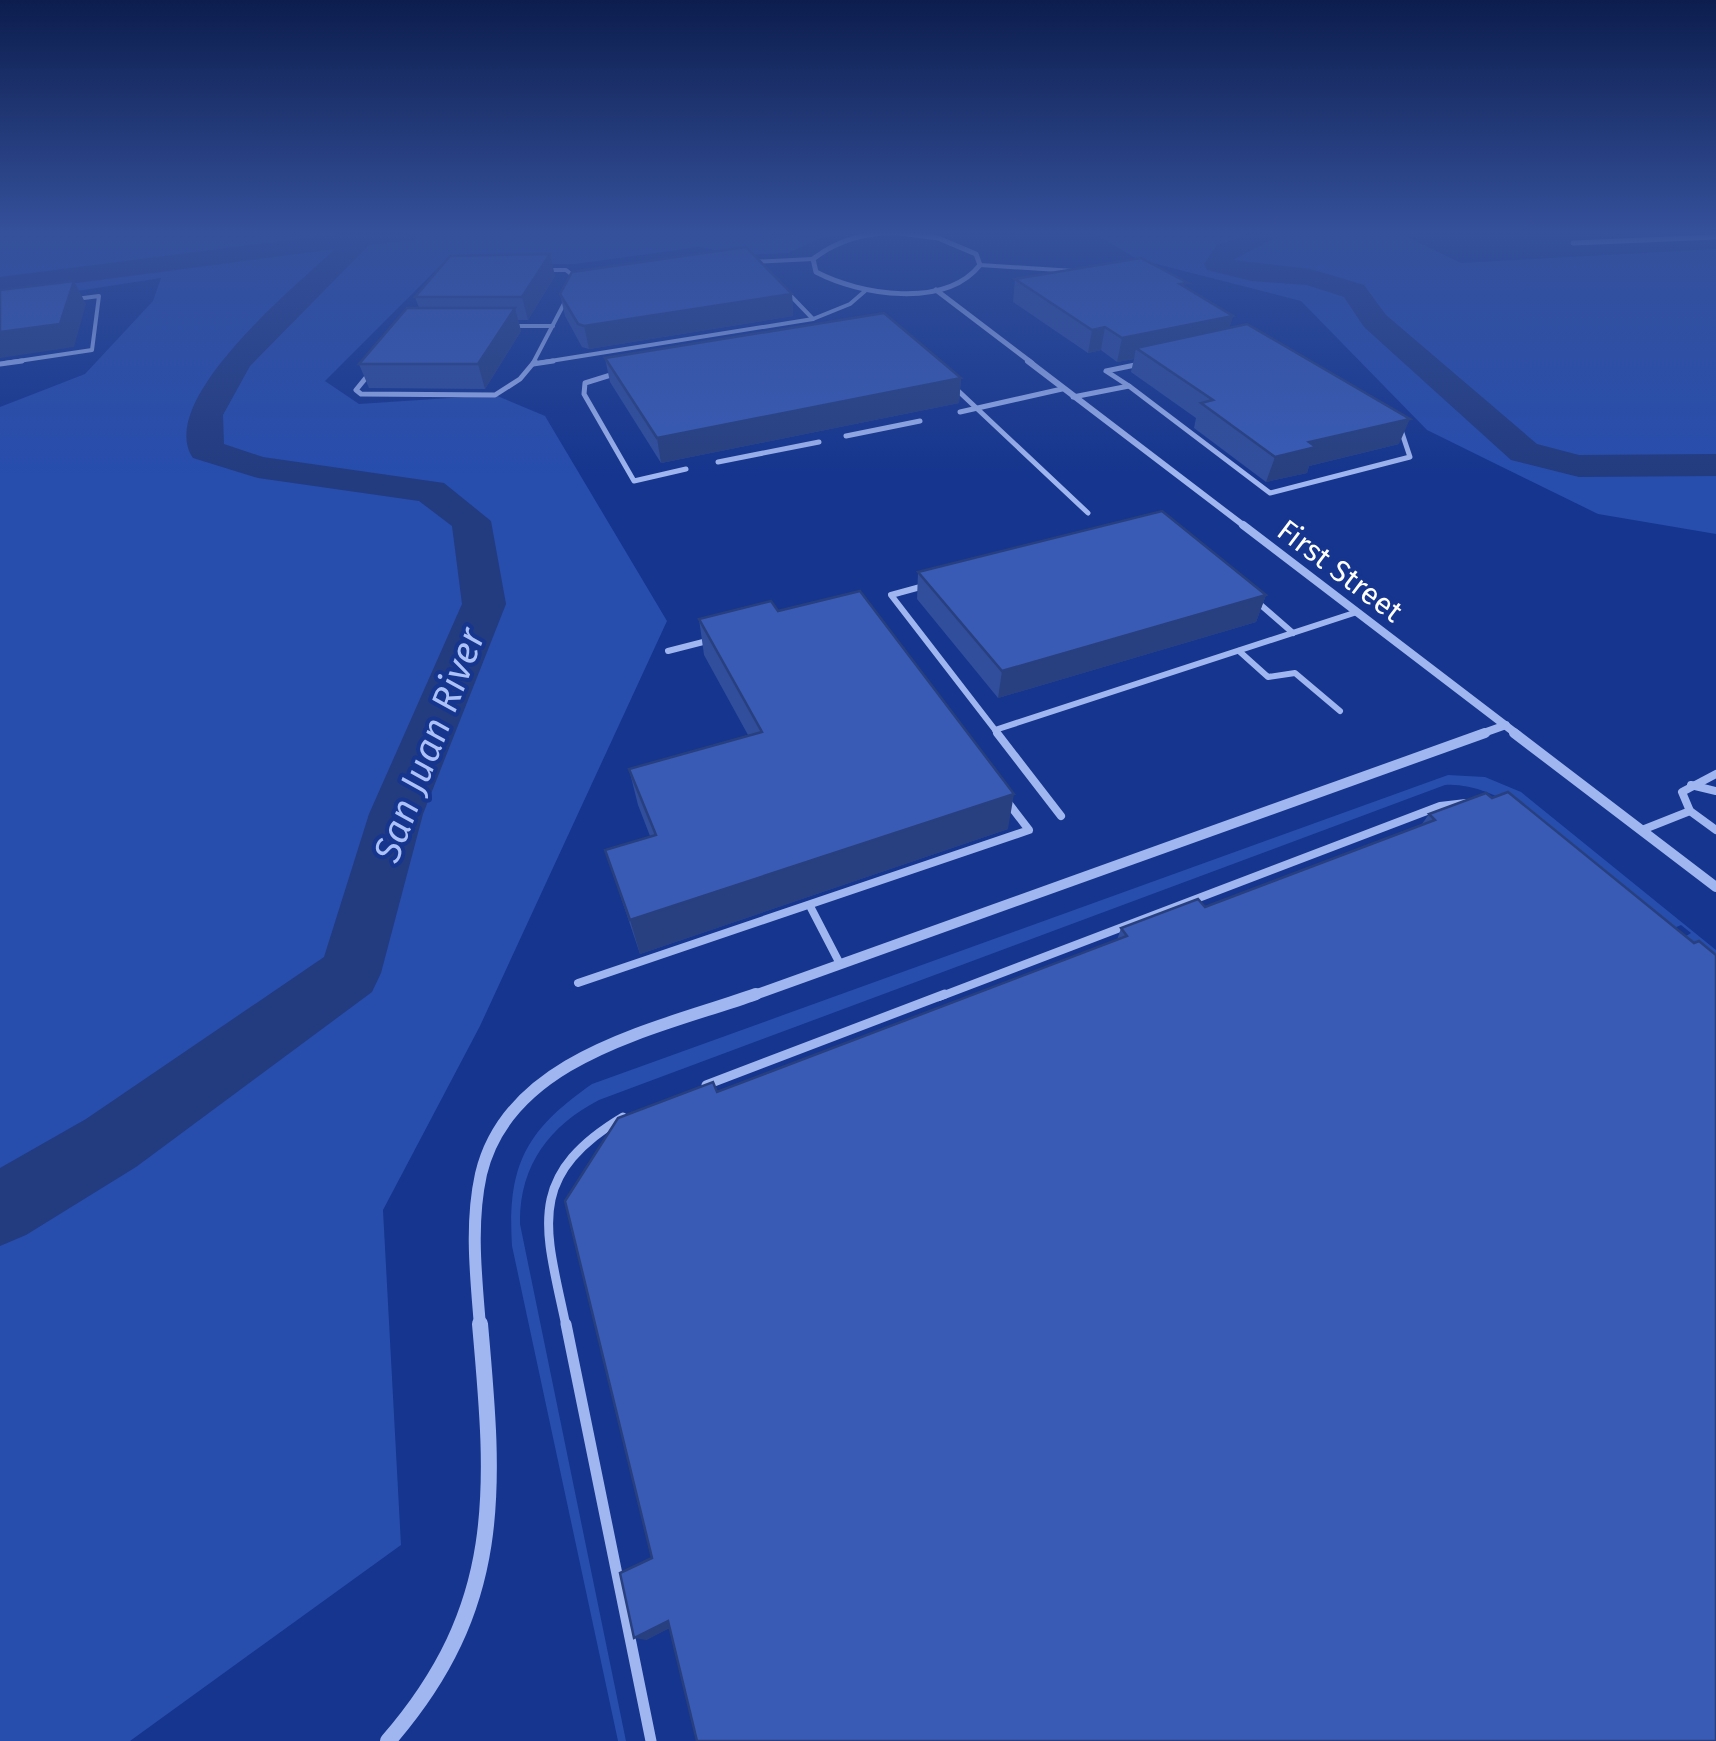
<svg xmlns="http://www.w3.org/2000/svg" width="1716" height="1741" font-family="'Fira Sans',sans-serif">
  <rect width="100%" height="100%" fill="#15358e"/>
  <g fill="#274dad">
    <polygon points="0,232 769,232 774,238 808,232 856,232 821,238 788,253 744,255 699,247 575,264 441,265 325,381 359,404 495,395 545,416 667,621 480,1026 383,1210 401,1545 130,1741 0,1741 0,407 85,374 153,301 161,278 0,303"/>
    <polygon points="1092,232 1397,232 1461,263 1716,249 1716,534 1598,514 1427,430 1301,301 1137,259"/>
    <path d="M1448 775 1485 777 1521 792 1716 950V969L1681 939 1691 933 1681 925 1670 930C1615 884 1517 780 1445 785L599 1100C549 1126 519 1166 520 1224L626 1741H618L512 1246C507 1165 526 1130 592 1084Z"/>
  </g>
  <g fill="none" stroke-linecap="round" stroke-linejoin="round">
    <g fill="#233b7f" fill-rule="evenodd">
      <path d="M352 232H427L414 240 369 245 250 366 223 415 224 444 263 457 444 483 491 521 506 604 423 814 381 973 372 992 136 1167 26 1235 0 1246V1168L86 1119 324 957 369 814 462 604 452 526 419 501 258 478 193 458C154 401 298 284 335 249L0 293V277Z"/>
      <polygon points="1239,232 1271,232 1273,239 1233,260 1310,269 1364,285 1386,315 1537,444 1579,455 1716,454 1716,476 1579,477 1511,460 1364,327 1344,297 1307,285 1252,281 1207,270 1204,264 1217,245 1242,237"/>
    </g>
    <g stroke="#a0b6f0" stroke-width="4">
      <polyline points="751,262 813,259"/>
      <polyline points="980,265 1074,271"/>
      <polyline points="548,270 566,270 576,278"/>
      <polyline points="788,293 813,319"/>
      <polyline points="512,326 553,326"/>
      <polyline points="5,363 92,350 99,296 76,299"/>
      <polyline points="533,363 567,298"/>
      <polyline points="538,363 813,319 850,304 865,291"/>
    </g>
    <g stroke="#a0b6f0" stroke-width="5">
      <polyline points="0,364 22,361"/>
      <polyline points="533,364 553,361"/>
      <polyline points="369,374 356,390 361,394 495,395 520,379 535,361"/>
      <polyline points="614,374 585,383 584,394 634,481 686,469"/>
      <polyline points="953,386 1088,513"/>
      <polyline points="1129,386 1106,371 1140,364"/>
      <polyline points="1073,397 1129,386 1270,493 1410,457 1400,427"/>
      <polyline points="960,412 1062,389"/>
      <polyline points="846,436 920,421"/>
      <polyline points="718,462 819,442"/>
    </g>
    <g stroke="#a0b6f0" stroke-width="6">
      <polyline points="924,586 891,595 999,735"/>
      <polyline points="1255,600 1293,633"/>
      <polyline points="668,651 711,640"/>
      <polyline points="1239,651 1268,677 1295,673 1340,711"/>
      <polyline points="995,730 1357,612"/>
    </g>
    <g stroke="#a0b6f0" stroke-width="8">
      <polyline points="997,733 1061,816"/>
      <polyline points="1716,774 1682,792 1690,811 1716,830"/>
      <polyline points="1691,785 1716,791"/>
      <polyline points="1642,830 1690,811"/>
      <polyline points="811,908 839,962"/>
      <polyline points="578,983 1029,830 1006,800"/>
      <polyline points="939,997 1440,806 1466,803"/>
    </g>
    <g stroke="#a0b6f0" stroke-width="9">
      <polyline points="706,1085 945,994"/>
      <path d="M566 1326C546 1230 523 1177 623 1117"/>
    </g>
    <polyline stroke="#a0b6f0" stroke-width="11" points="566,1324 651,1741"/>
    <g stroke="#a0b6f0" stroke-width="5">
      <path d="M893 232 938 238 976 254 980 265C945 309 860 295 816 272L813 259C838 240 862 234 893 232Z"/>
      <polyline points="1573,243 1716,237"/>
      <polyline points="936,290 1032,363"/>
    </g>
    <polyline stroke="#a0b6f0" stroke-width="6" points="1028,361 1247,528"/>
    <g stroke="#a0b6f0" stroke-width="8">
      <polyline points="1243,525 1518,735"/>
      <polyline points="1478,735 1506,725"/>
    </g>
    <g stroke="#a0b6f0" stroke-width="10">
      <polyline points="1514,733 1716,887"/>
      <polyline points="749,997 1485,733"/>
    </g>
    <path stroke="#a0b6f0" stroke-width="12" d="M480 1326C476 1276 470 1224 481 1174 509 1056 658 1029 756 994"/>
    <path stroke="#a0b6f0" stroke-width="16" d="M388 1741C505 1606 495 1491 480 1324"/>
  </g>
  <g fill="#314e9c">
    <polygon points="555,276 528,320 518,320 521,331 485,389 369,388 359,364 419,308 415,297"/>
    <polygon points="1015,279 1186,288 1233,316 1229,328 1399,444 1309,466 1307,473 1266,482 1194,428 1196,418 1131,372 1134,359 1117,362 1101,350 1088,353 1013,302"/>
    <polygon points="560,294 792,294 793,316 589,349 582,347 565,316"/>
    <polygon points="605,358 961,378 959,403 661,463 610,382"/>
    <polygon points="918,572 1266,595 1256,622 998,698 917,599"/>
    <polygon points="778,611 1008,829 640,954 605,850 650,836 638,805 629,769 748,735 704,655 699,619"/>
    <polygon points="1486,793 669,1628 646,1640 652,1558 717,1092 1117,940 1121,928 1205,907 1422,824 1429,814"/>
  </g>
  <g fill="#28407f">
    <polygon points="550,254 555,276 528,320 522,297"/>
    <polygon points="74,281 86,304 74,347 0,358 0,332"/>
    <polygon points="792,294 793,316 589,349 584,326"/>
    <polygon points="515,308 521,331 485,389 478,364"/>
    <polygon points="1233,316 1226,339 1136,348 1134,359 1117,362 1122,338"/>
    <polygon points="1105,327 1101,350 1088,353 1092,330"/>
    <polygon points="961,378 959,403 661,463 657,438"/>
    <polygon points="1410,419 1399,444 1309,466 1307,473 1266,482 1275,457 1309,442"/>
    <polygon points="1266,595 1256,622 998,698 1002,671"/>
    <polygon points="1014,794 1008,829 640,954 630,920"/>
    <polygon points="668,1621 678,1624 646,1640 634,1638"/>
  </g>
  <g fill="#395bb5" stroke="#28407f" stroke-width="2.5">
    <polygon points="746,247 792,294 584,326 578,324 560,294 572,272"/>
    <polygon points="550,254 522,297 415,297 450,256"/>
    <polygon points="1141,258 1188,283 1180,284 1233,316 1122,338 1105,327 1092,330 1015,279"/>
    <polygon points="74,281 60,324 0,332 0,290"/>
    <polygon points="407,308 515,308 478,364 359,364"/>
    <polygon points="884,313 961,378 657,438 605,358"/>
    <polygon points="1247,324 1410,419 1309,442 1316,447 1275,457 1201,403 1213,400 1136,348"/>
    <polygon points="1162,511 1266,595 1002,671 918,572"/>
    <polygon points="860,591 1014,794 630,920 605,850 656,835 629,769 762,732 699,619 771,601 778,611"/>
    <polygon points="1508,792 1694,943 1699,941 1716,955 1716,1741 697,1741 668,1621 634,1638 620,1573 652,1558 565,1201 618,1118 713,1082 717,1092 1127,936 1121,928 1198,899 1205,907 1435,820 1429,814 1486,793 1492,798"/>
  </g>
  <linearGradient id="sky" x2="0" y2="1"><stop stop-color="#0c1d4e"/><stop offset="0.49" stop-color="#35519b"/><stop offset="1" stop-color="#35519b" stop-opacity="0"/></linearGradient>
  <rect width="1716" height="475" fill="url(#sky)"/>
  <g text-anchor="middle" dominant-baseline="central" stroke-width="8" stroke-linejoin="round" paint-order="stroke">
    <g font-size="30" fill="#fff" stroke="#15358e">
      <text transform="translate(1340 571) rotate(37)">First Street</text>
    </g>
    <g font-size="38" font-style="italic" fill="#acc1f7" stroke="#15358e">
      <text transform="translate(429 745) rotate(-69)">San Juan River</text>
    </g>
  </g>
</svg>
